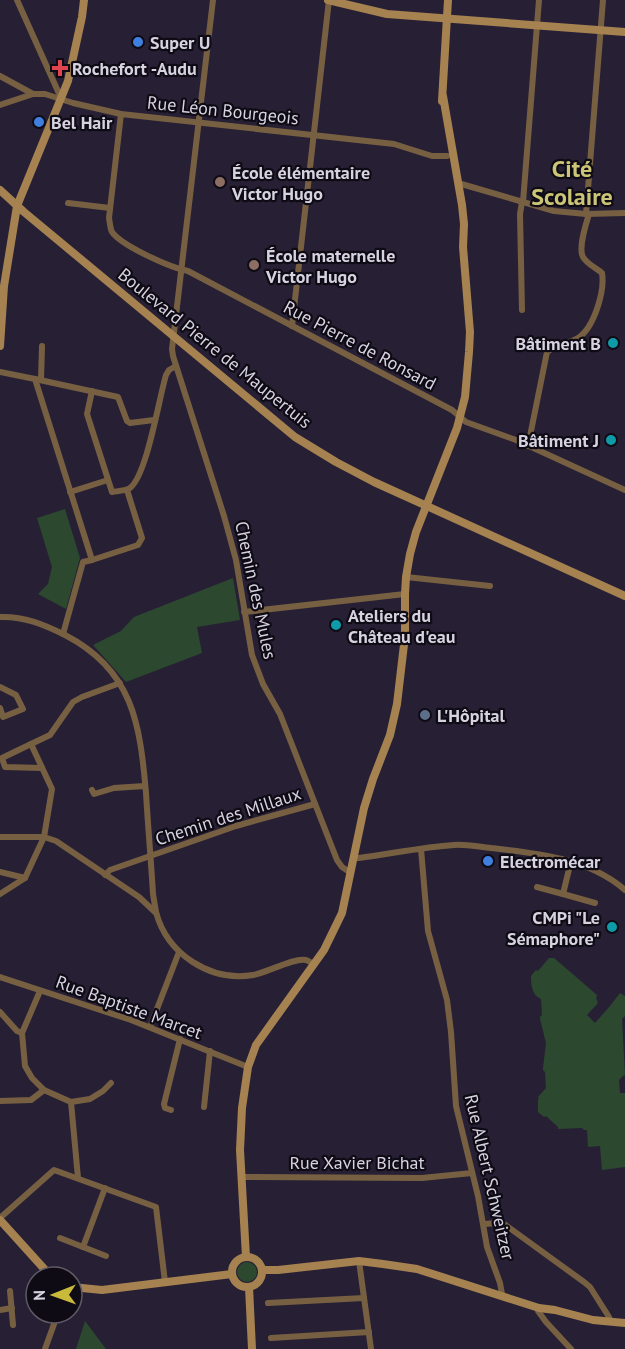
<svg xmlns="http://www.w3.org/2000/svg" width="625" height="1349" font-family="'PT Sans',sans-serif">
  <rect width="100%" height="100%" fill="#272035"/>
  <g fill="#2c482f">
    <polygon points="65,509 80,558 66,609 38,594 48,584 52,567 37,518"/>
    <polygon points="233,578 240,620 197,627 202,653 126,682 93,645 121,631 134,617"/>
    <path d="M549 958H554L597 995 596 998 598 1003 587 1015 595 1023 610 1006 620 993 625 996V1016L622 1019 625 1075 623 1076 619 1080 620 1093H625V1167L602 1170 600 1146 588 1147 587 1130H584L582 1128 558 1129V1127L546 1116 544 1117 538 1112V1100L539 1098 538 1097 546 1088 545 1072 543 1070V1068L546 1043 540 1019V1017L542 1015 541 999C532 995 531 986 531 976L536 970 538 971Z"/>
    <circle cx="247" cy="1272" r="10"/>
    <polygon points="85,1321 106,1349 76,1349"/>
  </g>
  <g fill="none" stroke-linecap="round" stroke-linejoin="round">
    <g stroke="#776042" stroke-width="6">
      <polyline points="17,0 61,98"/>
      <polyline points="213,0 172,349 173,356 224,516 236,560 252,655 263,684 280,714 337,860 342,867 351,873"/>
      <polyline points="0,76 33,94 45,94 73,103 121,114 394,144 432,156 447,156"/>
      <polyline points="0,105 33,94"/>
      <path d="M121 114 109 218C110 223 110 228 112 232 122 246 171 268 188 271L452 410 466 422 516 440 625 490"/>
      <polyline points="458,183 554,211 586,214 625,213"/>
      <polyline points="522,202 520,214 522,310"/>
      <polyline points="523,202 539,0"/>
      <polyline points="68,203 110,208"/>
      <polyline points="586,214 603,0"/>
      <polyline points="292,326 329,0"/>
      <polyline points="0,372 35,379 92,560 138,545 142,538 127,490"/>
      <polyline points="35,379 118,397 127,421 130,423 154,420"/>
      <polyline points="41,380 42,346"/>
      <path d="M92 391 87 414 112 492C118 491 125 491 130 488 147 475 159 398 166 375L169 370 176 366"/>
      <path d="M528 446 547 352C556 345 568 344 578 338 594 328 605 291 602 273 596 268 587 264 583 257 578 248 586 224 589 214"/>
      <polyline points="70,492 108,480"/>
      <polyline points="406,577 490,586"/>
      <polyline points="244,612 405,594"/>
      <path d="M0 617C24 616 45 625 65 635 133 670 140 724 146 793 148 827 151 860 153 894 154 900 155 906 156 912 167 954 210 982 253 975 267 973 294 957 306 960 309 961 311 963 314 964"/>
      <polyline points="63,634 83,562 92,560"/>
      <polyline points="0,687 16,695 23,709 3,717 0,708"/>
      <polyline points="31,744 2,758 5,767 42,768"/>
      <polyline points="92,790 94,794 114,788 145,786"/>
      <polyline points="0,837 44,837 56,841 139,897 156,913"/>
      <polyline points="421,849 428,931 447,1000 451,1032 456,1106 478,1196 487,1247 500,1283 502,1294 502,1296"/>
      <path d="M354 858H359C390 854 423 847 454 845 466 844 479 847 491 848 537 853 588 858 625 890"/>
      <polyline points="0,872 25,878"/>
      <polyline points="105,875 110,870 236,826 315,804"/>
      <polyline points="537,887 563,894 571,861"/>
      <polyline points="0,894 25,878 44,837 52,789 31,744 50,735 73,702 82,697 120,683"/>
      <polyline points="563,894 595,903"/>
      <polyline points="0,977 131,1020 248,1067"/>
      <polyline points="40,991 22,1033 25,1066 32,1078 44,1090 71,1102 90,1099 103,1091 111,1083"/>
      <polyline points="0,1012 17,1031 22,1033"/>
      <polyline points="150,1027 179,952"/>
      <polyline points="0,1101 31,1100 44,1090"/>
      <polyline points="71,1102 78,1178"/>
      <polyline points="204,1107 210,1051"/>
      <polyline points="171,1110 165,1108 164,1104 180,1039"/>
      <polyline points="242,1177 422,1178 472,1173"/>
      <polyline points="0,1218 54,1170 156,1207 165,1282"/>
      <polyline points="484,1224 498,1223 504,1224 584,1282 590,1287 609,1317 610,1322"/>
      <polyline points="60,1238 106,1256"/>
      <polyline points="83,1247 105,1188"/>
      <polyline points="359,1261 371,1349"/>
      <polyline points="10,1291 13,1325"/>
      <polyline points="268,1303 364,1298"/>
      <polyline points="539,1308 538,1311 546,1322 571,1349"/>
      <polyline points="0,1310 12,1308"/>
      <polyline points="271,1338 369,1332"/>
      <polyline points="45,1349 58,1313"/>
    </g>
    <g stroke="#a68251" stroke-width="8">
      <polyline points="328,0 387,14 625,32"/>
      <polyline points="442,101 448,0"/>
      <polyline points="0,190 24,212 295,437 336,462 374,482 625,596"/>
      <polyline points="0,346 4,286 17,206 68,81 82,17 84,0"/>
      <polyline points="0,1220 47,1272 53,1277"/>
      <circle cx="247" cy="1272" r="15"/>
      <polyline points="246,1257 240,1150 242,1108 248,1067 256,1045 324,950 342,913 364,808 373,779 390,735 397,704 405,636 405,594 406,577 410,554 416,532 457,428 465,397 469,352 470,332 463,247 464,224 462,205 443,96"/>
      <polyline points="263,1270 278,1270 359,1261 383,1264 417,1269 539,1308 555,1310 593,1320 625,1323"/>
      <polyline points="72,1287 102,1290 232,1274"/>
      <polyline points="249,1287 252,1349"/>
    </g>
  </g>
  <g fill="#3f7fe0" stroke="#0e0b15" stroke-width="2">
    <circle cx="138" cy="42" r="6"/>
    <circle cx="39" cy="122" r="6"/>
    <circle cx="488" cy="861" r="6"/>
  </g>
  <path fill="#e0444e" stroke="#0e0b15" stroke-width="2" d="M57 59h6v6h6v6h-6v6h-6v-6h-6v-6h6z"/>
  <g fill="#8d6e63" stroke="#0e0b15" stroke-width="2">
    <circle cx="220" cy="182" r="6"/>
    <circle cx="254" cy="265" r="6"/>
  </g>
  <g fill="#0f9aa8" stroke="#0e0b15" stroke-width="2">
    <circle cx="613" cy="343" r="6"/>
    <circle cx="611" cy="440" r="6"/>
    <circle cx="336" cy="625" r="6"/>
    <circle cx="612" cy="927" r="6"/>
  </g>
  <circle fill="#5c6f8a" stroke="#0e0b15" stroke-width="2" cx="425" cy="715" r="6"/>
  <g text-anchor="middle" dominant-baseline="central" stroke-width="4.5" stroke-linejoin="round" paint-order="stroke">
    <g font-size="18" font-weight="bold" fill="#d6d2e0" stroke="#0e0b15" text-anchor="start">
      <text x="150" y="42">Super U</text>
      <text x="72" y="68">Rochefort -Audu</text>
      <text x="51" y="122">Bel Hair</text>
      <text x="232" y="172">École élémentaire<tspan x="232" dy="21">Victor Hugo</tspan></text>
      <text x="266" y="255">École maternelle<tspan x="266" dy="21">Victor Hugo</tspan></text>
      <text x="601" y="343" text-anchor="end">Bâtiment B</text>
      <text x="599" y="440" text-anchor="end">Bâtiment J</text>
      <text x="348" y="615">Ateliers du<tspan x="348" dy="21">Château d'eau</tspan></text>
      <text x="437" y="715">L'Hôpital</text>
      <text x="500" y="861">Electromécar</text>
      <text x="600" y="917" text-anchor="end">CMPi "Le<tspan x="600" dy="21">Sémaphore"</tspan></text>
    </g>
    <g font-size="18" fill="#d6d2e0" stroke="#0e0b15">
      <text transform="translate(223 110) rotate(6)">Rue Léon Bourgeois</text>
      <text transform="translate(360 345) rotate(28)">Rue Pierre de Ronsard</text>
      <text transform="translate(215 348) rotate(39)">Boulevard Pierre de Maupertuis</text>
      <text transform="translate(256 590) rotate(78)">Chemin des Mules</text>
      <text transform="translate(228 816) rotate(-18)">Chemin des Millaux</text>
      <text transform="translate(129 1007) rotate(20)">Rue Baptiste Marcet</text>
      <text x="357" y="1162">Rue Xavier Bichat</text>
      <text transform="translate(490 1177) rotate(77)">Rue Albert Schweitzer</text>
    </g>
    <g font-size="24" font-weight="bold" fill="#ccc476" stroke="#0e0b15">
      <text x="572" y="168">Cité<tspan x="572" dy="28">Scolaire</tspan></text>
    </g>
  </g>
  <g transform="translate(54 1295) rotate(269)"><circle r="28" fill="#0e0b15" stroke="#5e5b66" stroke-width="1.5"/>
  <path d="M0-4.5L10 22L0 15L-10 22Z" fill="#c9ba3a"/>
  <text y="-9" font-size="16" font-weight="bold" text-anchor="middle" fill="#d6d2e0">N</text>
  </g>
</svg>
